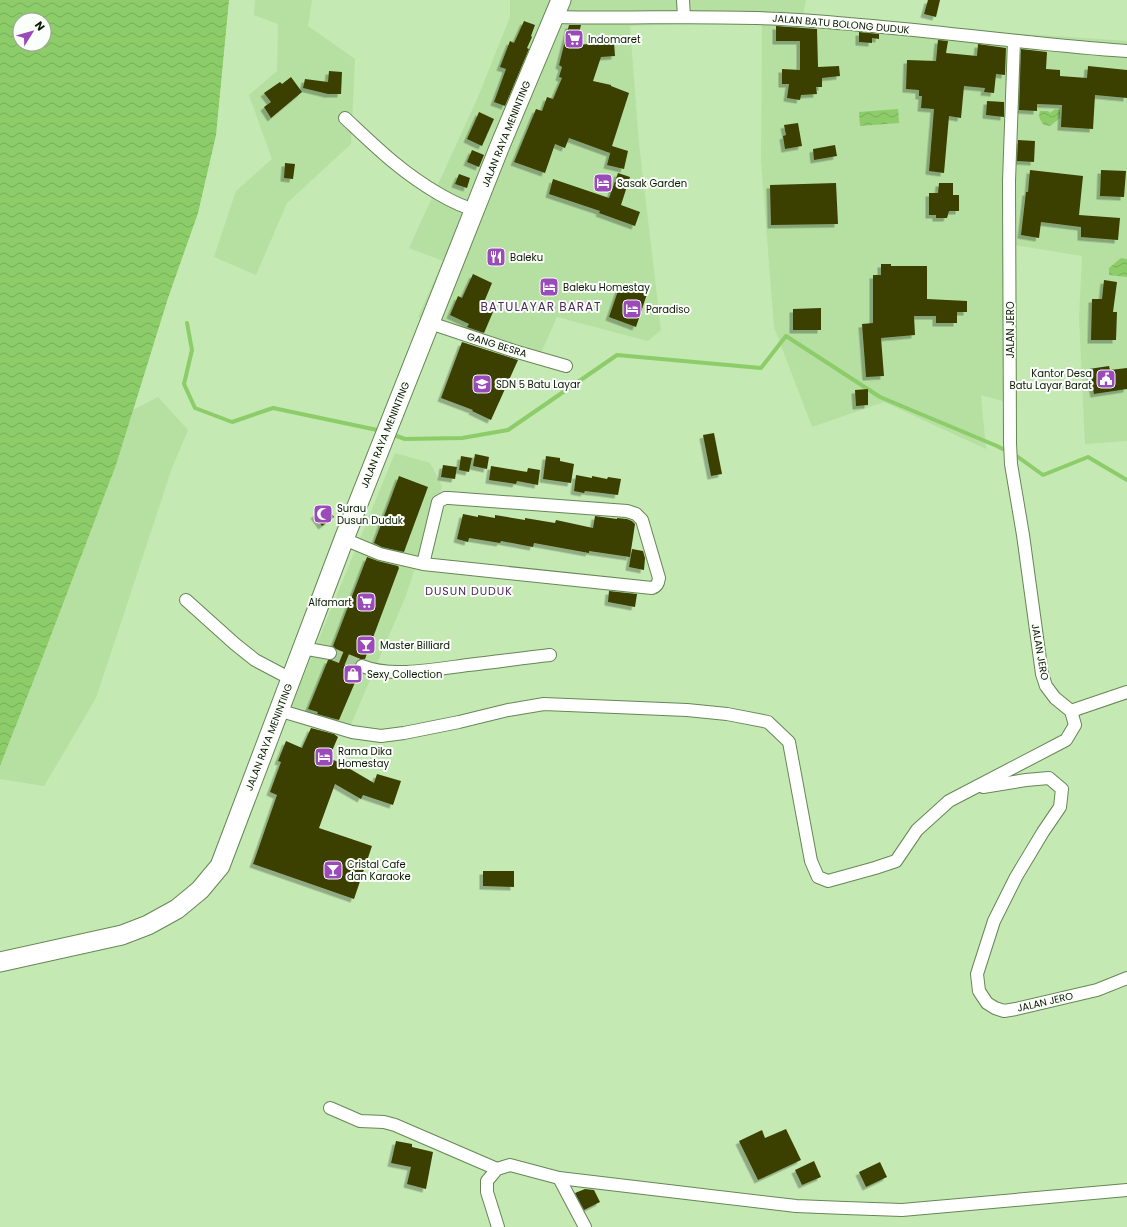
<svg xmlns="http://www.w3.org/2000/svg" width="1127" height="1227" font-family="Poppins,sans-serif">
  <defs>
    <pattern id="water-waves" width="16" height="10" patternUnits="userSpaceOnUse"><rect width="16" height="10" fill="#8ccc69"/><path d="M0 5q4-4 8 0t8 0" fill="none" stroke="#77ae5a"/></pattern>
    <filter id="shadow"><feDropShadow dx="-3.5" dy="3.5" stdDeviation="0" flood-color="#0004"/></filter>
  </defs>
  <rect width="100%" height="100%" fill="#c4e9b2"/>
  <g fill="#b6dfa2">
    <polygon points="255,0 312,0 308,26 355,59 351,144 287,203 256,275 214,257 236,191 272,159 249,95 277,71 278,24 254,15"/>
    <polygon points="510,0 806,0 803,15 962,30 1127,41 1127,441 1085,444 1079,318 1082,256 1015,245 1017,405 981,395 986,449 884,402 812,427 774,327 761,161 762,21 630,26 639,144 661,330 648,341 557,317 540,355 418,317 443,261 409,248 478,97 510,17"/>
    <polygon points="158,397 188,430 172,468 96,698 44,786 0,779 0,766 40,664 116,465 133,410"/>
    <polygon points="395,453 430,463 442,486 405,598 349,729 291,707"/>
  </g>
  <g fill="url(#water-waves)" fill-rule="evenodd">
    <path d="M0 0H229L216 135 198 213 168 298 116 465 40 664 0 766ZM20 20H44V44H20Z"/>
    <polygon points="898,109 899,123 860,126 859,112"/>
    <path d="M1055 109 1060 110V118L1050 126 1044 125C1040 120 1038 117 1040 111H1048L1050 113Z"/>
    <polygon points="1121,258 1127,259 1127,277 1109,275 1109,268"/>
  </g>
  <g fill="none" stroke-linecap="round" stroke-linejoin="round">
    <g stroke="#8ccc69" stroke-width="4">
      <polyline points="187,323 192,350 184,384 195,408 232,422 273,408 382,431"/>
      <polyline points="391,434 405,439 462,438 508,430 617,355 761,368 786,336 880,397 997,446 1018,457 1043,475 1088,457 1127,480"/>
    </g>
  </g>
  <g fill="#3a4000" filter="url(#shadow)">
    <polygon points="928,0 940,0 936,17 924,14"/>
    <polygon points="524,21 535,25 531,36 532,37 527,48 529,49 505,106 494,102 506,69 500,67 510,41 514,43"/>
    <polygon points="569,25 581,25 576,45 614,42 615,56 601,57 593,81 611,85 611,86 629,93 612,146 628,151 624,169 607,165 611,150 610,153 569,138 565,148 555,144 545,173 514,162 536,109 542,111 547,97 553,99 562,78 559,77 562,67 559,65"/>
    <polygon points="776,26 817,29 818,67 839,66 840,76 822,78 822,87 816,87 817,94 801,95 800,100 787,98 789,84 782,84 782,69 800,70 800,41 776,41"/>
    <polygon points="859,32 879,34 879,39 872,38 872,43 859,42"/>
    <polygon points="938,40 948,41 946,53 977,56 978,44 1006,48 1005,75 996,74 994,93 984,92 985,88 964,86 961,118 949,116 944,173 929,171 934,109 921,108 922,96 919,96 919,90 906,89 907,60 936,61"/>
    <polygon points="1021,49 1047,52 1046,69 1060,70 1060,76 1087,78 1088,66 1127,70 1127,98 1095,95 1093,129 1061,127 1062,105 1037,104 1037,111 1019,110"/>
    <polygon points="329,71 342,72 341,94 328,94 303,88 305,79 328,82"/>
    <polygon points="291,77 302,92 271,118 264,107 271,102 264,93 280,82 282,84"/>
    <polygon points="987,101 1004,102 1004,117 986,115"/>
    <polygon points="479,112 494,119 482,146 467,139"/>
    <polygon points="798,123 802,146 785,149 783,136 786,135 784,125"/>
    <polygon points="1018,140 1035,141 1034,162 1017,161"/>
    <polygon points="835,145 837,156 814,160 813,149"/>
    <polygon points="472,150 484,155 479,167 467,162"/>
    <polygon points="285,163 295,164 293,179 284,178"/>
    <polygon points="1030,170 1083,176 1079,215 1120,218 1118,240 1081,237 1081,227 1041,222 1039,238 1021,235 1026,192 1028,192"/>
    <polygon points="1101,170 1126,171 1124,197 1100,196"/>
    <polygon points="618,173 630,177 621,205 640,212 635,226 599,213 600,211 549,194 553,179 609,198"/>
    <polygon points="459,174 470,178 467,188 455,184"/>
    <polygon points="836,183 838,224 771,225 770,185"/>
    <polygon points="939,183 953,183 953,195 959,195 959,211 949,211 947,218 936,218 936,215 929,215 929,193 938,193"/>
    <polygon points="881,264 891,264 891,266 927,266 927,299 967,301 967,312 957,312 957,323 936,323 936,316 914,316 915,335 881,338 884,376 866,377 862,324 873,323 873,275 881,275"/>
    <polygon points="473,274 492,283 482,307 493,312 484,333 467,327 469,324 450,315 458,296 462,298"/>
    <polygon points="1104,280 1117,282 1113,312 1117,312 1116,340 1091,340 1092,299 1102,299"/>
    <polygon points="620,285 647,294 636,327 609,317"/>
    <polygon points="821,308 821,330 793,330 793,309"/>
    <polygon points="462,342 518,360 491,420 472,411 473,410 441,398"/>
    <polygon points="1109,366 1110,370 1127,368 1127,389 1094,394 1089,369"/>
    <polygon points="868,389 868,405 856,406 855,390"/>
    <polygon points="714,433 722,474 711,476 703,435"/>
    <polygon points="475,454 489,457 487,469 473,466"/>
    <polygon points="461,456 472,458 469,472 459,470"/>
    <polygon points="546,456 560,458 560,461 574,464 571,483 543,479"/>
    <polygon points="443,465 457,467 455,479 441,477"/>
    <polygon points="491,466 527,472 528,468 540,470 538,485 517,481 516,484 489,480"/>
    <polygon points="576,475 592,478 592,476 607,479 608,477 621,479 618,495 602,493 585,491 584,493 574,491"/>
    <polygon points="399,476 428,487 404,552 382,547 374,543"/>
    <polygon points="326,506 334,517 322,526 314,515"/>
    <polygon points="463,514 478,517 478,515 495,518 495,515 525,520 525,518 555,523 556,520 593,528 595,516 617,519 617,518 627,519 632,521 635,524 630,557 589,551 589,553 534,543 533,547 501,541 500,543 469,538 468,542 457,539"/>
    <polygon points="632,549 643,551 645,558 644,570 629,567"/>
    <polygon points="367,557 378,561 398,566 399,568 365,659 360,659 355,663 355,668 359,673 339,720 317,714 318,712 308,709 328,660 333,660 337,655 337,650 333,646"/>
    <polygon points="609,591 637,594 635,607 608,602"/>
    <polygon points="311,728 334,734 338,737 329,758 345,765 345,766 374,783 377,774 401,781 393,805 363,795 361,799 335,784 319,828 372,846 354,899 253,864 277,795 270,792 281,762 278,761 286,741 302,748"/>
    <polygon points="483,871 514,871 514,887 483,886"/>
    <polygon points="786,1129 801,1160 758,1180 739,1141 762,1130 765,1138"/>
    <polygon points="396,1141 412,1144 412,1147 433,1152 426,1189 407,1184 411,1167 391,1163"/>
    <polygon points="814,1161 821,1177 802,1185 795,1170"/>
    <polygon points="880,1162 887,1177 866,1187 859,1172"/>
    <polygon points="585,1189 594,1190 600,1202 584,1210 575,1193"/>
  </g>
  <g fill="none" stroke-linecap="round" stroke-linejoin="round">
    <polyline stroke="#a8ca98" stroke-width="12" stroke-dasharray="12 6" stroke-linecap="butt" points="330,653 362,666"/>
    <defs>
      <g id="minor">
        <polyline points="683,0 684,17"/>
        <path d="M555 17C630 19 706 15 781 19 897 25 1012 43 1127 51"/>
        <path d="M345 118C377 148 401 172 439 194 451 201 462 207 476 210"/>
        <polyline points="430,323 514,351 566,366"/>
        <path d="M344 539 380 554 423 564 652 588C657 586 658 584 659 578L642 520 636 514 627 511 449 498H445L438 502 423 564"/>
        <polyline points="186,600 235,644 255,660 291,679"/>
        <polyline points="302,648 330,653"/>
        <path d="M362 666C391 678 437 669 468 665 495 662 523 658 550 655"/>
        <polyline points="278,710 352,732 381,736 404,733 459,722 508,710 544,704 687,710 727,714 768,722 789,742 811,861 818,877 828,881 875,868 896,861 917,830 949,801 1066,740 1075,725 1071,711 1055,698 1046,686 1042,674 1023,535 1011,464 1010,443 1009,181 1014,41"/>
        <polyline points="1071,711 1127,692"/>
        <polyline points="983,787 1026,780 1049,778 1062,789 1060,807 1043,832 1016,877 994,921 977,974 979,991 987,1003 995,1008 1004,1011 1016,1009 1097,990 1127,978"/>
        <polyline points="330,1108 360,1121 384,1122 395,1125 497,1169"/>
        <polyline points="559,1178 585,1227"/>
        <polyline points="498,1227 487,1192 487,1181 497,1169 510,1165 559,1178 796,1206 845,1208 902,1210 1127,1190"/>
      </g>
      <polyline id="trunk" points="0,962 122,935 148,925 177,909 200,890 220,866 344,539 499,148 561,0"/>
    </defs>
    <use href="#minor" stroke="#668755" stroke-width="14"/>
    <use href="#trunk" stroke="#668755" stroke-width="21"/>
    <use href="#minor" stroke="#fff" stroke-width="12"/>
    <use href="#trunk" stroke="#fff" stroke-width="19"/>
  </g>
  <defs>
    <symbol id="supermarket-square" viewBox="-11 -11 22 22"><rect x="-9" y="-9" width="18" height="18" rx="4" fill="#9a4ab9" stroke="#fbfff9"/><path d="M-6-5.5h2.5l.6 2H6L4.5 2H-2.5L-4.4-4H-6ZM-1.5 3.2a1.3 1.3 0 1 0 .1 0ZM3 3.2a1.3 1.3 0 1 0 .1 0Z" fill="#fff"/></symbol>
    <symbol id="hotel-square" viewBox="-11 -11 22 22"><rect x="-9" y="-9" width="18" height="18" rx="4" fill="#9a4ab9" stroke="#fbfff9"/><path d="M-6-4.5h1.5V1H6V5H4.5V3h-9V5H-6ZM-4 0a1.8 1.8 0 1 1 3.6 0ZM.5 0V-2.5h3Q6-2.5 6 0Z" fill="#fff"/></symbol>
    <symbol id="restaurant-square" viewBox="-11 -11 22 22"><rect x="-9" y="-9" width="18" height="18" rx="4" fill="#9a4ab9" stroke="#fbfff9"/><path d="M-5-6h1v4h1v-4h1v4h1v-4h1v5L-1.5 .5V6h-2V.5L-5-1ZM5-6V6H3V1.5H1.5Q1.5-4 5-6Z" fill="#fff"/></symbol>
    <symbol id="civic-square" viewBox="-11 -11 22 22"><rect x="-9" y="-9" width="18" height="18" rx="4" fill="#9a4ab9" stroke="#fbfff9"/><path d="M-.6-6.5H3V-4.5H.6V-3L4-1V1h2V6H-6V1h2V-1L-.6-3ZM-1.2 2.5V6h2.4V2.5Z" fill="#fff"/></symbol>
    <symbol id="school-square" viewBox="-11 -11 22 22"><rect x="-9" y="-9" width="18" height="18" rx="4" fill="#9a4ab9" stroke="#fbfff9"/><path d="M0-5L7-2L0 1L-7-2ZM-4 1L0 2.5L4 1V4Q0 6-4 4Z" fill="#fff"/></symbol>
    <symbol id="mosque-square" viewBox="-11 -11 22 22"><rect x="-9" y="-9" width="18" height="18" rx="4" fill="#9a4ab9" stroke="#fbfff9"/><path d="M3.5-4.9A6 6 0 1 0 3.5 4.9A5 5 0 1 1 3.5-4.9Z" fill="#fff"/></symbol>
    <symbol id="bar-square" viewBox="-11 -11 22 22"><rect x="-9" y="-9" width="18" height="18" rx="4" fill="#9a4ab9" stroke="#fbfff9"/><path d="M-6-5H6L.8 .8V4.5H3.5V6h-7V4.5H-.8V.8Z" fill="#fff"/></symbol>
    <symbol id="shop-square" viewBox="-11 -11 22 22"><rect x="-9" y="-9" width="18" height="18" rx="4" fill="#9a4ab9" stroke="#fbfff9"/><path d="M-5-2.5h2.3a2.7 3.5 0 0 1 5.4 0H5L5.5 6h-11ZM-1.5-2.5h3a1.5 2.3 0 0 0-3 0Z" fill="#fff"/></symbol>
  </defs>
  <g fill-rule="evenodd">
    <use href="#supermarket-square" x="563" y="28" width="22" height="22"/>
    <use href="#hotel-square" x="592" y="172" width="22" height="22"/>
    <use href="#restaurant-square" x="485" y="246" width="22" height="22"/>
    <use href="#hotel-square" x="538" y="276" width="22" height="22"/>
    <use href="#hotel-square" x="621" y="298" width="22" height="22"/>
    <use href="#civic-square" x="1095" y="368" width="22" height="22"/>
    <use href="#school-square" x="471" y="373" width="22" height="22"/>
    <use href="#mosque-square" x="312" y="503" width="22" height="22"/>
    <use href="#supermarket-square" x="355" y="591" width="22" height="22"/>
    <use href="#bar-square" x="355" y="634" width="22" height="22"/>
    <use href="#shop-square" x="342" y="663" width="22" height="22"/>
    <use href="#hotel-square" x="313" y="746" width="22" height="22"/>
    <use href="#bar-square" x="322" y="859" width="22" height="22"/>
  </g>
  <g text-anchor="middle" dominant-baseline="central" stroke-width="4" stroke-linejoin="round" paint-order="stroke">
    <g font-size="10" fill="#0b1805" stroke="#fbfff9">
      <text transform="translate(841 24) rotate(5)">JALAN BATU BOLONG DUDUK</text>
      <text transform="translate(506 134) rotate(-68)">JALAN RAYA MENINTING</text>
      <text transform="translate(1010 330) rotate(-90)">JALAN JERO</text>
      <text transform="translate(497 345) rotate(17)">GANG BESRA</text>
      <text transform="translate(385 435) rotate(-68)">JALAN RAYA MENINTING</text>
      <text transform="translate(1040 652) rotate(80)">JALAN JERO</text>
      <text transform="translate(269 737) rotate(-69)">JALAN RAYA MENINTING</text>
      <text transform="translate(1045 1002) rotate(-13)">JALAN JERO</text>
    </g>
    <g font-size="10" fill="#0b1805" stroke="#fbfff9" text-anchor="start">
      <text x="588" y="39">Indomaret</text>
      <text x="617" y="183">Sasak Garden</text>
      <text x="510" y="257">Baleku</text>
      <text x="563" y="287">Baleku Homestay</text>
      <text x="646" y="309">Paradiso</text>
      <text x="1092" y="373" text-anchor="end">Kantor Desa<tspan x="1092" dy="12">Batu Layar Barat</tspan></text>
      <text x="496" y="384">SDN 5 Batu Layar</text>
      <text x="337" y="508">Surau<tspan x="337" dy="12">Dusun Duduk</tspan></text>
      <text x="352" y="602" text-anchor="end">Alfamart</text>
      <text x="380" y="645">Master Billiard</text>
      <text x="367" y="674">Sexy Collection</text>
      <text x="338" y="751">Rama Dika<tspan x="338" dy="12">Homestay</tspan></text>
      <text x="347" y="864">Cristal Cafe<tspan x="347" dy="12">dan Karaoke</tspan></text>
    </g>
    <g font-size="11" letter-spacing="1" fill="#4f285e" stroke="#fbfff9">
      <text x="469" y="591">DUSUN DUDUK</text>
    </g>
    <g font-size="12" letter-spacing="1" fill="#4f285e" stroke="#fbfff9">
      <text x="541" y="306">BATULAYAR BARAT</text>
    </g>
  </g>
  <g transform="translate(32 32) rotate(53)"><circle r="19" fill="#fbfff9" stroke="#9ba397"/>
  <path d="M0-3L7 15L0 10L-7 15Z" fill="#9a4ab9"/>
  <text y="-6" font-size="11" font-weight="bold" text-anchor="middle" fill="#0b1805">N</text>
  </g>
</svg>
